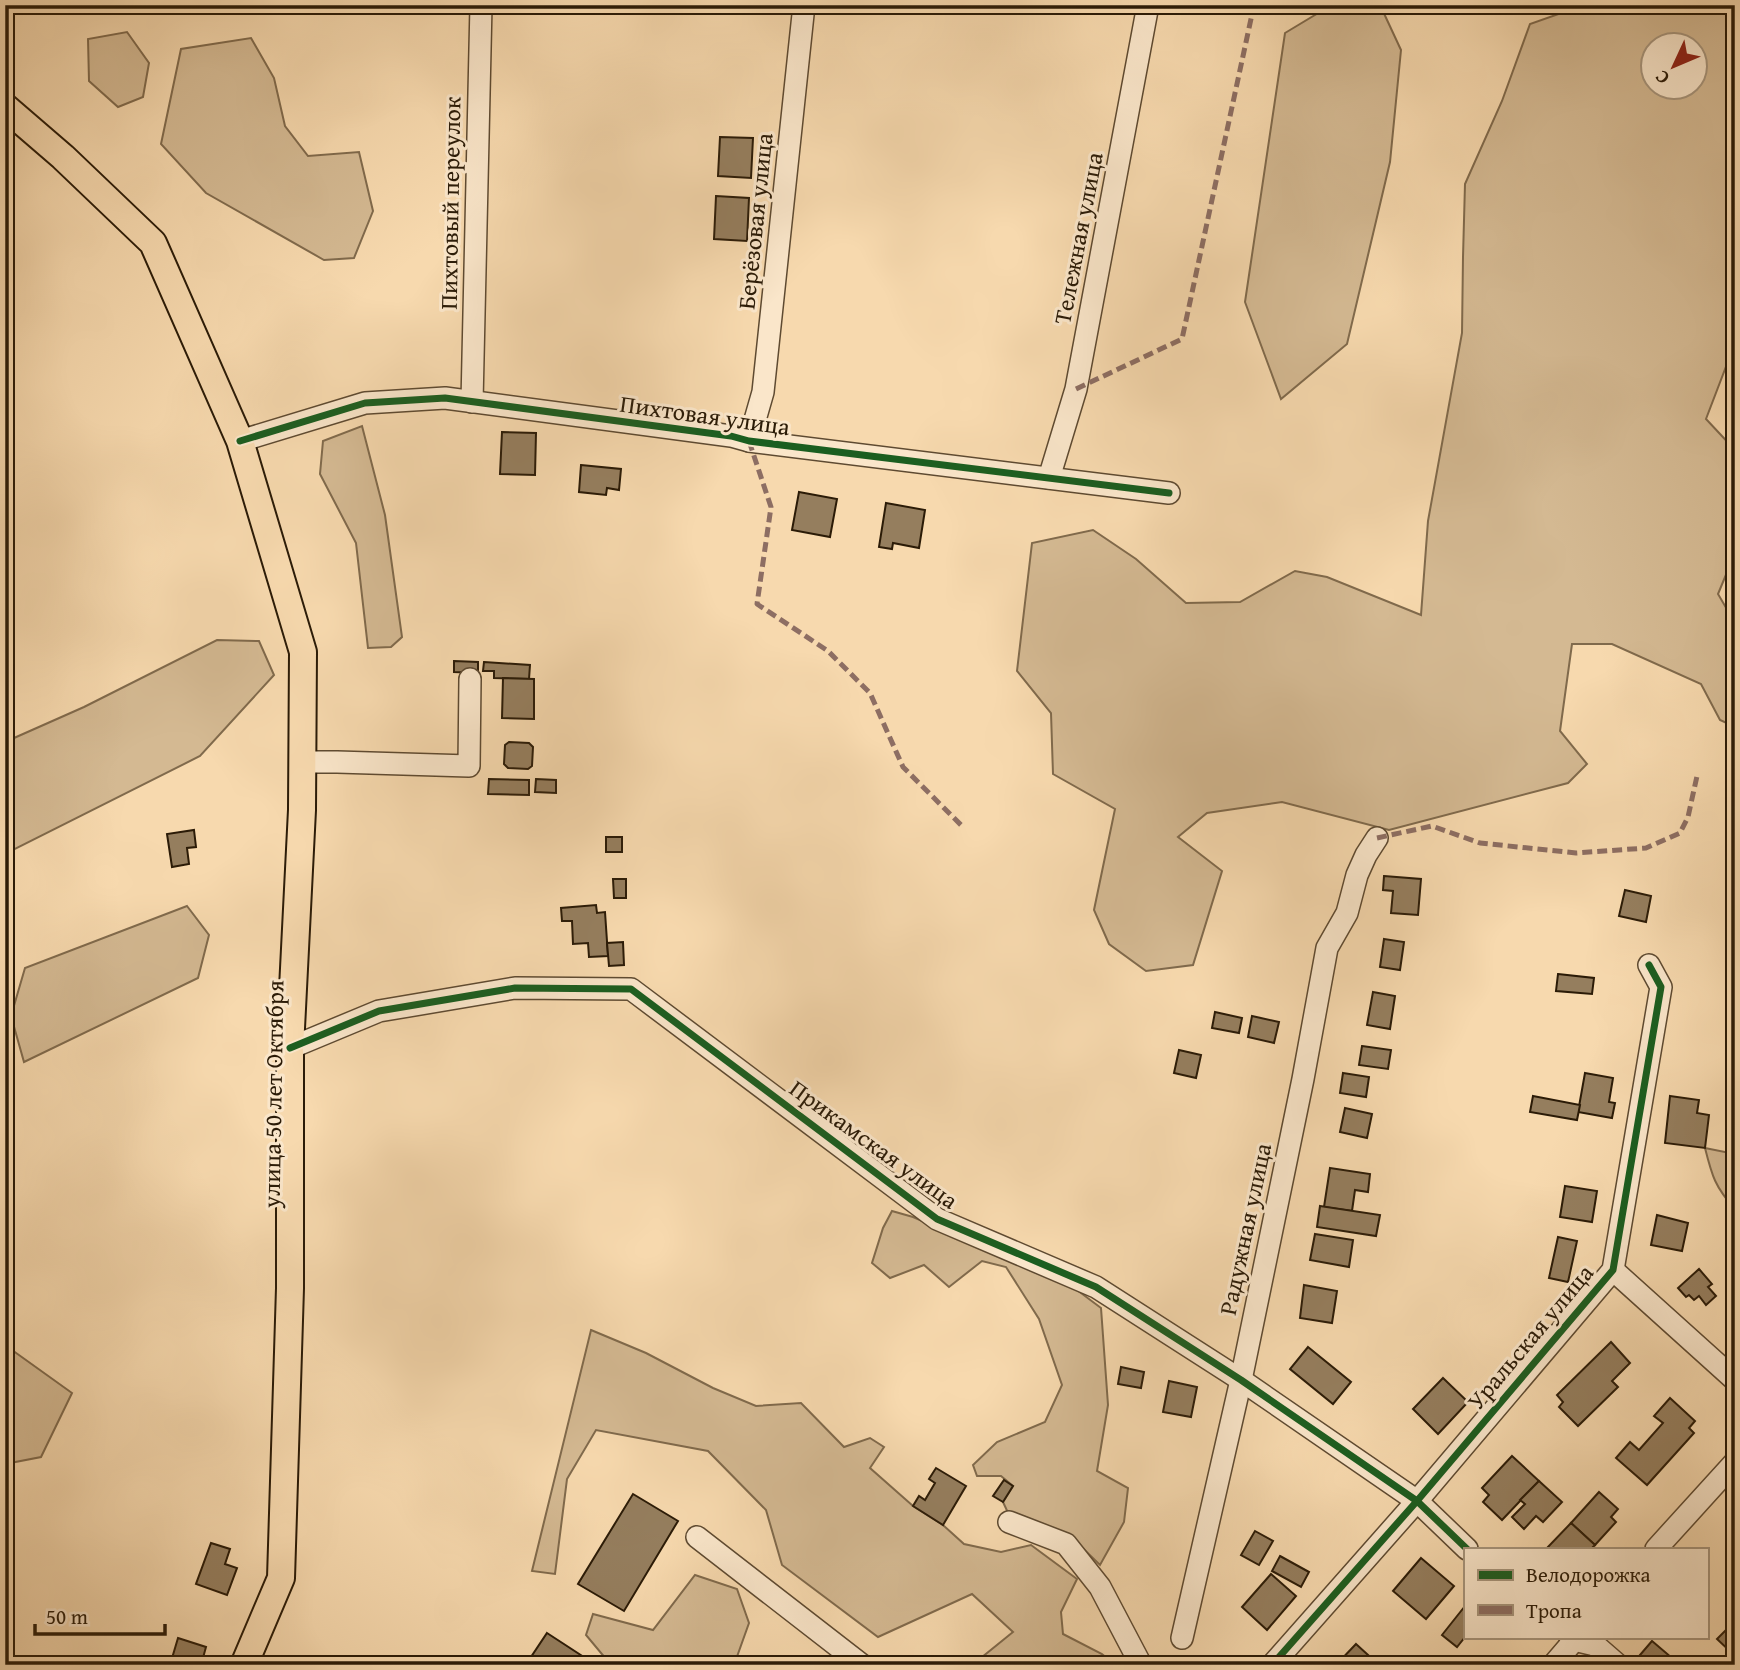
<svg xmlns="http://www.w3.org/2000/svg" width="1740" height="1670" font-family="'Gentium Book Plus',serif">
  <rect width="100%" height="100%" fill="#f7d9ae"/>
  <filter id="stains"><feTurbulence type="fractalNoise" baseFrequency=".00286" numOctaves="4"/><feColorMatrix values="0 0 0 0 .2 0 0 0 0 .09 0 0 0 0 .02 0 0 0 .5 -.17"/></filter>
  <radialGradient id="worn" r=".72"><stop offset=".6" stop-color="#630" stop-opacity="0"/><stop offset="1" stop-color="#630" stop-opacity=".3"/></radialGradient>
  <g fill="#d4b992" stroke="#806a4c" stroke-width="2" fill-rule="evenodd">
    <path d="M1584 5H1735V343L1706 419 1735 450V553L1718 594 1735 623V727L1720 720 1701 684 1612 644H1572L1560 731 1587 764 1568 783 1389 830 1282 802 1207 813 1178 837 1222 871 1193 965 1146 971 1109 944 1094 910 1115 809 1053 774 1051 713 1017 671 1032 543 1093 530 1136 559 1186 603 1240 602 1295 571 1327 577 1421 615 1428 521 1462 333 1463 257 1465 184 1502 101 1530 24ZM1652 46H1694V88H1652Z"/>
    <polygon points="1381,7 1401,50 1390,162 1347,344 1281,399 1245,302 1285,33 1325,9"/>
    <polygon points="127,32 149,63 143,97 118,107 89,81 88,39"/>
    <polygon points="251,38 274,78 285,126 308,156 359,152 373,211 354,258 324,260 206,193 161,144 181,49"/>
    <polygon points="362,426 385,515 402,637 391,647 368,648 356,543 320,474 323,441"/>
    <polygon points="217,640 259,641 274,675 200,756 5,854 5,742 84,707"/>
    <polygon points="187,906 209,935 198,978 24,1062 11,1016 25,968"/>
    <path d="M1705 1148 1735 1154V1209C1715 1187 1712 1176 1705 1148Z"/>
    <polygon points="892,1211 913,1217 1069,1284 1101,1308 1108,1405 1097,1471 1128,1488 1124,1522 1100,1565 1069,1535 1009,1515 1003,1502 1013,1486 1001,1476 977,1476 973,1465 997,1442 1045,1422 1062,1385 1039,1319 1006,1267 982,1261 949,1287 924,1265 890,1278 872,1263 883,1228"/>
    <polygon points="591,1330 646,1353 713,1388 756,1406 801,1403 844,1447 870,1438 884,1447 870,1468 913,1506 943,1525 964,1544 1001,1552 1031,1545 1077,1579 1061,1612 1063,1634 1102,1654 1115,1665 978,1665 976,1662 1013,1632 972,1594 878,1637 782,1565 766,1510 708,1451 596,1430 567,1479 555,1574 532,1571"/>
    <polygon points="5,1345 72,1393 41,1457 5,1464"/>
    <polygon points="695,1575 737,1589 749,1623 734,1665 611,1665 586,1635 593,1614 653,1630"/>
  </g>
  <g fill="#957e5e" stroke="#2b1b07" stroke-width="2">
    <polygon points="720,137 753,138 751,178 718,176"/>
    <polygon points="716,196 749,198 747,241 714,239"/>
    <polygon points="502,432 536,433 535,475 500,474"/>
    <polygon points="581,465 621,469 619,490 607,488 606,495 579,492"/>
    <polygon points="799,492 837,499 830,537 792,530"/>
    <polygon points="886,503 925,510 919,548 893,543 892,549 879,547"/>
    <polygon points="454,661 478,662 478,673 454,672"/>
    <polygon points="484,662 530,665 529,679 494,678 494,671 483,671"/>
    <polygon points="503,678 534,679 534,719 502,718"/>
    <polygon points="509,742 529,743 533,747 532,766 528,769 508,768 504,764 505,745"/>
    <polygon points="489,779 529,780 529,795 488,794"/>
    <polygon points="536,779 556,780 556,793 535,792"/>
    <polygon points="194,830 196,847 187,848 189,864 172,867 167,834"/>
    <rect x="606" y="837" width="16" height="15"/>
    <polygon points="1384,876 1421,879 1418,915 1391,913 1393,891 1383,890"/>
    <polygon points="613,879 626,879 626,898 614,898"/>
    <polygon points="1625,890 1651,896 1646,922 1619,916"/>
    <polygon points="596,905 597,913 605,912 608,956 589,957 588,943 573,944 572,921 562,921 561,908"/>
    <polygon points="1384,939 1404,942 1400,970 1380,967"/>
    <polygon points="623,942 624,965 609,966 607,943"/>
    <polygon points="1558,974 1594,978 1592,994 1556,991"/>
    <polygon points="1373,992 1395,996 1390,1029 1367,1025"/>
    <polygon points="1215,1012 1242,1018 1239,1033 1212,1028"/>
    <polygon points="1252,1016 1279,1022 1274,1043 1248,1037"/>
    <polygon points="1362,1046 1391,1050 1388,1069 1359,1065"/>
    <polygon points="1179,1050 1201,1055 1196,1078 1174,1073"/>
    <polygon points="1343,1073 1369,1077 1366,1097 1340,1093"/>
    <polygon points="1585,1073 1613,1078 1609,1102 1615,1103 1612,1118 1578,1112"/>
    <polygon points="1533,1096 1580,1105 1577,1120 1530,1112"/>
    <polygon points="1670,1096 1699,1100 1697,1113 1709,1115 1705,1148 1665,1143"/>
    <polygon points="1345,1108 1372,1114 1367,1138 1340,1132"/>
    <polygon points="1330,1168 1370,1174 1368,1192 1355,1190 1352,1211 1324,1207"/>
    <polygon points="1565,1186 1597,1191 1592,1222 1560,1217"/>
    <polygon points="1320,1206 1380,1215 1376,1236 1317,1227"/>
    <polygon points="1657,1215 1688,1223 1682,1251 1651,1245"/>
    <polygon points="1315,1234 1353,1240 1349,1267 1310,1260"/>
    <polygon points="1558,1237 1577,1241 1568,1282 1549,1278"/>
    <polygon points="1699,1269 1712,1284 1708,1287 1716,1296 1706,1305 1699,1296 1694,1300 1689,1295 1686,1297 1678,1288"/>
    <polygon points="1304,1285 1337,1291 1332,1323 1300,1318"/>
    <polygon points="1611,1342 1630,1363 1612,1381 1618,1387 1578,1426 1559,1407 1563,1402 1557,1395"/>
    <polygon points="1308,1347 1351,1382 1333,1404 1290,1369"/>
    <polygon points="1121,1367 1144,1372 1141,1388 1118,1384"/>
    <polygon points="1443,1378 1468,1402 1438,1434 1413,1409"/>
    <polygon points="1169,1381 1197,1387 1191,1417 1163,1412"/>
    <polygon points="1670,1398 1695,1421 1689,1428 1694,1433 1647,1485 1616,1458 1630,1442 1639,1450 1663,1423 1654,1416"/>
    <polygon points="1512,1456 1539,1481 1502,1520 1483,1502 1489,1495 1482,1488"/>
    <polygon points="936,1468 966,1486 943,1525 913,1506 919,1496 925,1500 935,1483 929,1479"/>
    <polygon points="1004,1480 1013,1486 1003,1502 993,1496"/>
    <polygon points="1539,1481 1562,1502 1543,1522 1536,1516 1524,1529 1512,1517 1525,1504 1520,1500"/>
    <polygon points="1599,1492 1618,1509 1611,1517 1616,1522 1595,1545 1571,1523"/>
    <polygon points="633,1494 678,1521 624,1611 578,1584"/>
    <polygon points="1571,1523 1595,1545 1591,1549 1546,1549"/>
    <polygon points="1255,1531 1273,1541 1259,1565 1241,1555"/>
    <polygon points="211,1543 230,1549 225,1564 237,1568 227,1595 196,1584"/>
    <polygon points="1280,1556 1309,1572 1301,1587 1272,1571"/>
    <polygon points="1421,1558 1454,1586 1426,1619 1393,1591"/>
    <polygon points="1271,1574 1296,1596 1267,1630 1242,1607"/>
    <polygon points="1465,1606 1465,1637 1457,1647 1442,1635"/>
    <polygon points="1735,1621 1735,1656 1717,1639"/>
    <polygon points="547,1633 596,1665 537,1665 529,1660"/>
    <polygon points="178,1638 206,1647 201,1665 170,1665"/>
    <polygon points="1652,1641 1679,1664 1684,1659 1690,1665 1637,1665 1634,1662"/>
    <polygon points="1356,1644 1379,1665 1336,1665"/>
  </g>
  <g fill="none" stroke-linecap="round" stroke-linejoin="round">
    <defs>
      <g id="minor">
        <polyline points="472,402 481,5"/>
        <polyline points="240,441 365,403 445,398 731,436 749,441 1169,493"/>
        <polyline points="749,441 763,392 804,5"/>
        <polyline points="1049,478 1076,389 1148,5"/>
        <polyline points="302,762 337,762 469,766 470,679"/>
        <polyline points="290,1048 379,1011 515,988 631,989 937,1219 1096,1287 1241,1380 1417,1501 1467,1549"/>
        <polyline points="1613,1270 1735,1380"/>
        <polyline points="1009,1522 1066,1544 1100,1587 1141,1665"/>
        <polyline points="697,1537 862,1665"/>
        <polyline points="1656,1549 1735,1462"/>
        <polyline points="1570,1637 1574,1640 1595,1645 1618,1665"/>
        <polyline points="1182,1638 1241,1380 1303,1079 1327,948 1347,913 1357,875 1366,855 1377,838"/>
        <polyline points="1272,1665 1417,1501 1613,1270 1661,987 1649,965"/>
        <polyline points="1553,1665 1577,1637"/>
      </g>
      <polyline id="major" points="5,107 63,157 153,243 240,441 303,652 302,810 290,1048 290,1288 281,1578 244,1665"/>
    </defs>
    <use href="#minor" stroke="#5e4a31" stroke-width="24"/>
    <use href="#major" stroke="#2b1b07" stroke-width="30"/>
    <use href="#minor" stroke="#fae6ca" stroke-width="21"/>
    <use href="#major" stroke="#f7d9ae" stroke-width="26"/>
    <g stroke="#8d6e63" stroke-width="5" stroke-dasharray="10 5" stroke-linecap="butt">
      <polyline points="1076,389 1182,339 1254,5"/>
      <polyline points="749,441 771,507 757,604 828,651 870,693 903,767 963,827"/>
      <polyline points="1377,838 1432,826 1480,843 1576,853 1646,848 1680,833 1688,817 1697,776"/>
    </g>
    <defs>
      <g id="cycleway">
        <polyline points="240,441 365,403 445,398 731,436 749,441 1169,493"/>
        <polyline points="290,1048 379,1011 515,988 631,989 937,1219 1096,1287 1241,1380 1417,1501 1467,1549"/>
        <polyline points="1272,1665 1417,1501 1613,1270 1661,987 1649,965"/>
      </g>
    </defs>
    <use href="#cycleway" stroke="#fae6ca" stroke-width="11"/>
    <use href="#cycleway" stroke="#1b5e20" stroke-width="7"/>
  </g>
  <g text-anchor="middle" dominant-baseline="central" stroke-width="6" stroke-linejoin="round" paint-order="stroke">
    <g font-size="24" fill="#2b1b07" stroke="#fae6ca">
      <text transform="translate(450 203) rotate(-89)">Пихтовый переулок</text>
      <text transform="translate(755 221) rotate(-84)">Берёзовая улица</text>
      <text transform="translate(1078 238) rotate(-79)">Тележная улица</text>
      <text transform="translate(705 415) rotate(8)">Пихтовая улица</text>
      <text transform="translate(273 1094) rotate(-89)">улица 50 лет Октября</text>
      <text transform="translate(874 1144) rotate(36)">Прикамская улица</text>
      <text transform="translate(1245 1229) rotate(-78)">Радужная улица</text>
      <text transform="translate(1530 1337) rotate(-50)">Уральская улица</text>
    </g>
  </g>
  <rect width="1740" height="1670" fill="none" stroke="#f7d9ae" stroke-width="28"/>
  <rect x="7" y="7" width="1726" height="1656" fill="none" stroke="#2b1b07" stroke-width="3.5"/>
  <rect x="14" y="14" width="1712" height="1642" fill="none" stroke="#2b1b07" stroke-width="2"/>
  <rect x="1464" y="1548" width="245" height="91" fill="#fae6ca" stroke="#a7957c" stroke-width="2"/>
  <rect x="1478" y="1570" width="35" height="10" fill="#1b5e20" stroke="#a7957c" stroke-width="2"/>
  <text x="1526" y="1582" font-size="21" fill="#2b1b07">Велодорожка</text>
  <rect x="1478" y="1605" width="35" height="10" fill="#8d6e63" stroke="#a7957c" stroke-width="2"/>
  <text x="1526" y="1618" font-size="21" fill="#2b1b07">Тропа</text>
  <g transform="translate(1674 66) rotate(226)"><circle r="33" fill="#fae6ca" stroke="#a7957c" stroke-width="2"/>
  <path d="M0-5L12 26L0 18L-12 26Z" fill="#8f2418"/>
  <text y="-10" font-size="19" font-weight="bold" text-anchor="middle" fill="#2b1b07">С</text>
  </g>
  <path d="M35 1624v10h130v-10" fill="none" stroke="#2b1b07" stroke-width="3.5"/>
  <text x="46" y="1624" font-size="21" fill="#2b1b07" stroke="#fae6ca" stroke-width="5" paint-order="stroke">50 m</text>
  <rect width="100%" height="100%" filter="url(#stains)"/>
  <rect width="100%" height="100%" fill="url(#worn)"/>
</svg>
